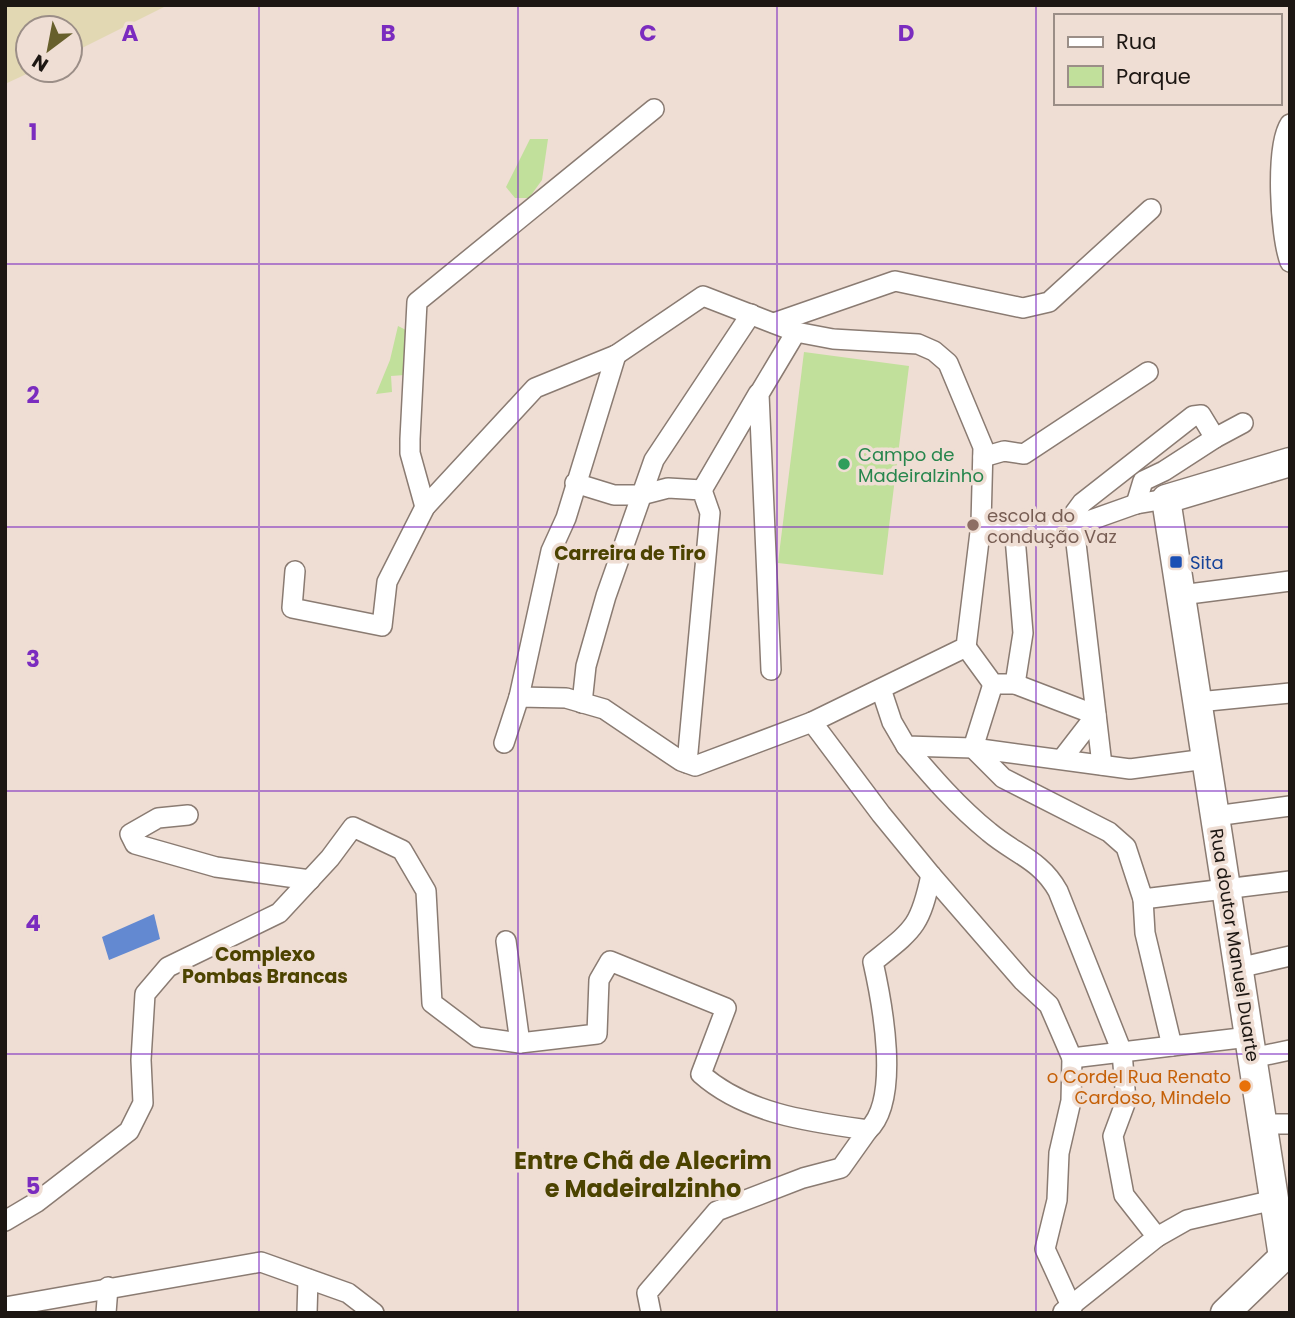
<svg xmlns="http://www.w3.org/2000/svg" width="1295" height="1318" font-family="Poppins,sans-serif">
  <rect width="100%" height="100%" fill="#efded4"/>
  <g fill="#c1e09b">
    <polygon points="530,139 548,139 542,180 529,198 515,198 506,187"/>
    <polygon points="398,326 408,331 405,375 391,376 392,392 376,394 390,360"/>
    <polygon points="804,352 909,366 883,575 778,563"/>
  </g>
  <polygon fill="#e2d8b3" points="5,5 168,5 70,54 70,28 28,28 28,70 35,70 5,84"/>
  <polygon fill="#6389d1" points="154,914 160,939 109,960 102,937"/>
  <g fill="none" stroke-linecap="round" stroke-linejoin="round">
    <defs>
      <g id="street">
        <path d="M1290 124C1275 147 1280 236 1290 262"/>
        <polyline points="774,323 895,281 1023,308 1049,302 1151,209"/>
        <polyline points="983,457 1004,451 1024,454 1148,372"/>
        <polyline points="575,483 614,495 641,495 668,488 702,490 710,513 687,763"/>
        <polyline points="702,490 758,394"/>
        <polyline points="1136,504 1143,481 1164,471 1215,438"/>
        <polyline points="425,507 410,453 410,439 417,302 654,109"/>
        <polyline points="1014,525 1023,633 1015,684"/>
        <polyline points="1065,526 1082,503 1193,416 1201,415 1215,438 1243,423"/>
        <polyline points="1074,526 1102,765"/>
        <polyline points="295,571 292,608 382,626 387,582 425,507 535,388 616,355 703,296 796,332 833,339 918,344 934,351 948,363 983,447 981,524 1074,526 1136,504 1166,499"/>
        <polyline points="1181,595 1290,581"/>
        <polyline points="966,647 993,684 1015,684 1096,715 1062,759"/>
        <polyline points="771,670 759,394 796,332"/>
        <polyline points="993,684 973,748 1003,778 1109,832 1126,847 1143,899 1290,881"/>
        <polyline points="881,689 892,722 906,746 973,748 1130,769 1206,759"/>
        <polyline points="519,697 551,551 566,518 616,355"/>
        <polyline points="1198,702 1290,693"/>
        <polyline points="582,703 586,666 606,596 654,460 751,314"/>
        <polyline points="812,722 881,814 931,875 1023,981 1049,1005 1072,1058 1172,1046"/>
        <polyline points="504,743 519,697 566,698 604,709 681,761 695,766 812,722 966,647 981,524"/>
        <path d="M906 746C932 777 958 807 989 832 1015 854 1041 860 1058 891L1122 1052 1126 1101 1113 1136 1124 1195 1157 1237"/>
        <polyline points="188,815 158,818 130,834 135,844 216,867 310,880"/>
        <polyline points="1215,816 1290,806"/>
        <polyline points="1143,899 1145,933 1172,1046 1249,1037"/>
        <polyline points="506,941 520,1043"/>
        <polyline points="1238,968 1290,956"/>
        <polyline points="1252,1058 1290,1050"/>
        <polyline points="1262,1124 1290,1124"/>
        <path d="M868 1130C901 1100 882 1002 873 962 914 929 920 927 931 875"/>
        <path d="M5 1221 37 1202 129 1131 143 1103 141 1060 145 994 168 967 279 913 330 858 353 827 402 850 426 891 432 1003 477 1037 520 1043 597 1034 599 980 610 961 726 1008 701 1074C746 1114 811 1122 868 1130L841 1168 803 1178 717 1211 647 1293 651 1313"/>
        <polyline points="5,1307 261,1262 348,1293 374,1313"/>
        <polyline points="1072,1308 1045,1249 1057,1200 1059,1153 1071,1101 1072,1058"/>
        <polyline points="1063,1312 1157,1237 1187,1220 1274,1200"/>
        <polyline points="106,1313 108,1287"/>
        <polyline points="307,1313 308,1279"/>
      </g>
      <polyline id="secondary" points="1225,1313 1283,1257 1166,499 1290,462"/>
    </defs>
    <use href="#street" stroke="#8a7b72" stroke-width="22"/>
    <use href="#secondary" stroke="#8a7b72" stroke-width="31"/>
    <use href="#street" stroke="#fff" stroke-width="19"/>
    <use href="#secondary" stroke="#fff" stroke-width="28"/>
  </g>
  <path fill="none" stroke="#7b2cbf" stroke-width="2" stroke-opacity="0.55" d="M259 5V1313M518 5V1313M777 5V1313M1036 5V1313M5 264H1290M5 527H1290M5 791H1290M5 1054H1290"/>
  <circle fill="#2e9e5b" stroke="#efded4" stroke-width="2.5" cx="844" cy="464" r="7"/>
  <circle fill="#8d6e63" stroke="#efded4" stroke-width="2.5" cx="973" cy="525" r="7"/>
  <rect fill="#1a4fb4" stroke="#efded4" stroke-width="2.5" x="1169" y="555" width="14" height="14" rx="3.5"/>
  <circle fill="#e8710a" stroke="#efded4" stroke-width="2.5" cx="1245" cy="1086" r="7"/>
  <g text-anchor="middle" dominant-baseline="central" stroke-width="7" stroke-linejoin="round" paint-order="stroke">
    <g font-size="18" fill="#27864d" stroke="#efded4" text-anchor="start">
      <text x="858" y="454">Campo de<tspan x="858" dy="21">Madeiralzinho</tspan></text>
    </g>
    <g font-size="18" fill="#785e54" stroke="#efded4" text-anchor="start">
      <text x="987" y="515">escola do<tspan x="987" dy="21">condução Vaz</tspan></text>
    </g>
    <g font-size="18" fill="#164399" stroke="#efded4" text-anchor="start">
      <text x="1190" y="562">Sita</text>
    </g>
    <g font-size="18" fill="#1d1713" stroke="#efded4">
      <text transform="translate(1235 945) rotate(81)">Rua doutor Manuel Duarte</text>
    </g>
    <g font-size="18" fill="#c56008" stroke="#efded4" text-anchor="end">
      <text x="1231" y="1076">o Cordel Rua Renato<tspan x="1231" dy="21">Cardoso, Mindelo</tspan></text>
    </g>
    <g font-size="19" font-weight="bold" fill="#4c4300" stroke="#efded4">
      <text x="630" y="553">Carreira de Tiro</text>
      <text x="265" y="954">Complexo<tspan x="265" dy="22">Pombas Brancas</tspan></text>
    </g>
    <g font-size="24" font-weight="bold" fill="#4c4300" stroke="#efded4">
      <text x="643" y="1160">Entre Chã de Alecrim<tspan x="643" dy="28">e Madeiralzinho</tspan></text>
    </g>
  </g>
  <g font-size="23" text-anchor="middle" font-weight="bold" fill="#7b2cbf" stroke="#efded4" stroke-width="7" stroke-linejoin="round" paint-order="stroke">
    <text x="130" y="41">A</text>
    <text x="388" y="41">B</text>
    <text x="648" y="41">C</text>
    <text x="906" y="41">D</text>
    <text x="33" y="140">1</text>
    <text x="33" y="403">2</text>
    <text x="33" y="667">3</text>
    <text x="33" y="931">4</text>
    <text x="33" y="1194">5</text>
  </g>
  <rect width="1295" height="1318" fill="none" stroke="#1d1713" stroke-width="14"/>
  <rect x="1054" y="14" width="228" height="91" fill="#efded4" stroke="#9b8e87" stroke-width="2"/>
  <rect x="1068" y="37" width="35" height="10" fill="#ffffff" stroke="#9b8e87" stroke-width="2"/>
  <text x="1116" y="49" font-size="21" fill="#1d1713">Rua</text>
  <rect x="1068" y="66" width="35" height="21" fill="#c1e09b" stroke="#9b8e87" stroke-width="2"/>
  <text x="1116" y="84" font-size="21" fill="#1d1713">Parque</text>
  <g transform="translate(49 49) rotate(212)"><circle r="33" fill="#efded4" stroke="#9b8e87" stroke-width="2"/>
  <path d="M0-5L12 26L0 18L-12 26Z" fill="#675f2c"/>
  <text y="-10" font-size="19" font-weight="bold" text-anchor="middle" fill="#1d1713">N</text>
  </g>
</svg>
